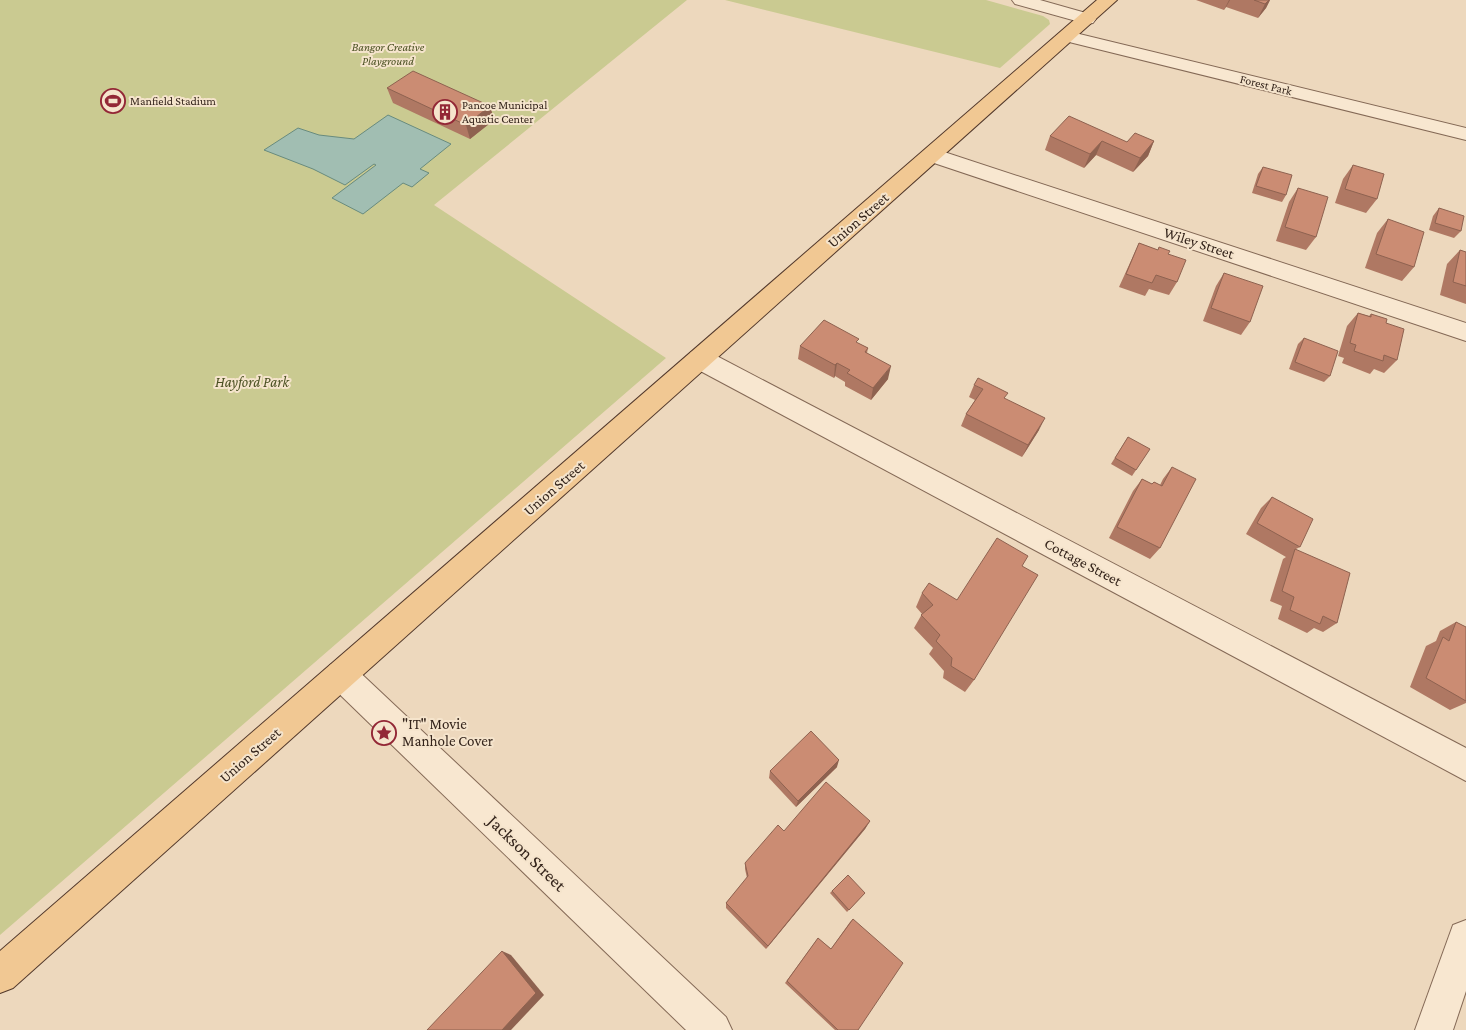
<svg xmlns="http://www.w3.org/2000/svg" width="1466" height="1030" font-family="'Crimson Pro',serif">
  <rect width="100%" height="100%" fill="#edd8bd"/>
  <g fill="#caca91">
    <polygon points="0,0 687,0 434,205 666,358 0,935"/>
    <polygon points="725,0 986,0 1043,16 1049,20 1050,24 1000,68"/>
  </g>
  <polygon fill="#a1beb2" stroke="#688b7e" points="388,115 451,144 420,169 429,173 412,187 403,183 363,214 332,198 376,165 374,164 345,185 313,169 264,150 298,128 319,135 354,139"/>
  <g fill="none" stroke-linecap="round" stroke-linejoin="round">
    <defs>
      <g id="minor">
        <polygon points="1012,0 1040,0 1093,15 1096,19 1093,23 1087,24 1015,4"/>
        <polygon points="1067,31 1466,128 1466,140 1061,40 1058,36 1061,32"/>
        <polygon points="932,148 1466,323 1466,341 925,160 922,155 925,150"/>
        <polygon points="700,350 709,352 1466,748 1466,781 691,366 688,359 691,352"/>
        <polygon points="341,660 352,665 726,1017 732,1030 686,1030 330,685 326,675 330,665"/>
        <polygon points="1466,920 1466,991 1453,1030 1415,1030 1453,925"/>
      </g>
      <polygon id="major" points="1097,0 1117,0 13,988 0,993 0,951"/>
    </defs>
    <use href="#minor" stroke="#846956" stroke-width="2"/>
    <use href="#major" stroke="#52382b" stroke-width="2"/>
    <use href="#minor" fill="#f8e7d0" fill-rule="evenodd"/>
    <use href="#major" fill="#f1c893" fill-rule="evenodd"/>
  </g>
  <g fill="#af7863">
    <polygon points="1196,0 1270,0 1266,8 1258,18 1226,7 1224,10"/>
    <polygon points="387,88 490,106 494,120 470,139 393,103"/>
    <polygon points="1050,136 1127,142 1154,141 1148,156 1133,172 1096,155 1084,168 1045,150"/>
    <polygon points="1353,165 1377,199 1366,213 1335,203 1343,179"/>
    <polygon points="1263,167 1286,195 1282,202 1252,193 1258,174"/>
    <polygon points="1298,188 1316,237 1306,250 1276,241 1289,202"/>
    <polygon points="1439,208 1461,231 1454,238 1429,230 1433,216"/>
    <polygon points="1388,219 1414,267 1402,281 1365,268 1377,233"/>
    <polygon points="1139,243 1168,254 1177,282 1169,295 1149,289 1145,296 1119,287"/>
    <polygon points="1460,250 1466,252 1466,304 1440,295 1447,264"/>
    <polygon points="1224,273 1250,322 1241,335 1203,321 1216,286"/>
    <polygon points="1358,313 1369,316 1371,314 1386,323 1397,360 1384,373 1374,369 1370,374 1342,363 1344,358 1338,356 1347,326"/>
    <polygon points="1304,338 1330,376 1324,382 1289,369 1298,344"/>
    <polygon points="858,343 868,348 867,353 888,379 871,400 845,386 845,382 835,376 834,378 798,359 800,346"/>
    <polygon points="974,385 1005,399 1039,430 1022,457 961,426 966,414 975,400 969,397"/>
    <polygon points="1128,437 1136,470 1132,476 1111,464"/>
    <polygon points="1172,467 1160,548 1150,559 1109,538 1133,491 1142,479 1152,484 1154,482 1160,485 1163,479"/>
    <polygon points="1272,497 1300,547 1296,549 1337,623 1323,632 1314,628 1307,633 1278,619 1282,606 1270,601 1283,559 1286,557 1246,534 1261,508"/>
    <polygon points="1022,566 974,680 965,692 943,678 944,671 929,654 933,648 914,628 922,614 916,607 922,593 957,600"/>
    <polygon points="1456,622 1466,627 1466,703 1450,710 1410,687 1426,646 1436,641 1440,631"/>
    <polygon points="837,767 796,807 769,778 770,771"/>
    <polygon points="870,821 865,829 766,949 726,908 726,903 747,878 745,869 745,863 784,831"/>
    <polygon points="832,891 865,893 847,912 830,893"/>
    <polygon points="853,919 858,1030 835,1030 785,983 818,938 831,949 850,922"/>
  </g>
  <g fill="#8e6250">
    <polygon points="1229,0 1230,0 1226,7 1224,10"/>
    <polygon points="1269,0 1270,0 1266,8 1258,18 1265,4"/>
    <polygon points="490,106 494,120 470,139 466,125"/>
    <polygon points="1102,141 1096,155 1084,168 1090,154"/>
    <polygon points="1154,141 1148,156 1133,172 1140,158"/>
    <polygon points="837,363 835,376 834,378 835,365"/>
    <polygon points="891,366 888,379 871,400 873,388"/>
    <polygon points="1045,418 1039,430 1022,457 1028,445"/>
    <polygon points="839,760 837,767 796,807 798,801"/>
    <polygon points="870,821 865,829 766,949 768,946"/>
    <polygon points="502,951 511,955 544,995 511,1030 502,1030"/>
  </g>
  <g fill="#cb8c73" stroke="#8e6250">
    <polygon points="1254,0 1269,0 1265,4"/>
    <polygon points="413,71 490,106 466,125 387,88"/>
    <polygon points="1069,116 1127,142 1135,133 1154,141 1140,158 1102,141 1090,154 1050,136"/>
    <polygon points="1353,165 1384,174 1377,199 1345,189"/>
    <polygon points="1263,167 1292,175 1286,195 1256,186"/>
    <polygon points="1298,188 1328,197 1316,237 1285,227"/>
    <polygon points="1439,208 1464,216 1461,231 1435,223"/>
    <polygon points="1388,219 1424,232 1414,267 1376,254"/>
    <polygon points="1139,243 1158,250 1159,247 1170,251 1168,254 1186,260 1177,282 1156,275 1152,283 1126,274"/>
    <polygon points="1460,250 1466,252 1466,286 1453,282"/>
    <polygon points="1224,273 1263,286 1250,322 1211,308"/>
    <polygon points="1358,313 1371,317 1371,314 1387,319 1386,323 1404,329 1397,360 1384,355 1383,361 1354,351 1356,345 1350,343"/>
    <polygon points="824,320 859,339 856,342 868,348 865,352 891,366 873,388 847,373 850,370 837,363 835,365 800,346"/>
    <polygon points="1304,338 1338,351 1330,376 1295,362"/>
    <polygon points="978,378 1008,393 1004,398 1045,418 1028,445 966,414 983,389 974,385"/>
    <polygon points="1128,437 1150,449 1136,470 1115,458"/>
    <polygon points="1172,467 1196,479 1160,548 1117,527 1142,479 1152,484 1154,482 1162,486"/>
    <polygon points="1272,497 1313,519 1300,547 1257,523"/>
    <polygon points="997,538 1028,556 1022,566 1038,575 974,680 951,666 952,658 936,641 940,635 921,615 933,605 922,593 929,583 957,600"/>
    <polygon points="1295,549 1350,573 1337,623 1323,616 1320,624 1290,610 1294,597 1282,591"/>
    <polygon points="1456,622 1466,627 1466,701 1426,678 1443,637 1449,641"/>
    <polygon points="811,731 839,760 798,801 770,771"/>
    <polygon points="826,782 870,821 768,946 726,903 748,876 745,863 778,825 784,831"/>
    <polygon points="848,875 865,893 849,910 832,891"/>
    <polygon points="853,919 903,963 858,1030 838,1030 787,981 818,938 831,949"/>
    <polygon points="502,951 536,993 502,1030 427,1030"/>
  </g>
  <defs>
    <symbol id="stadium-ring" viewBox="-11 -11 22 22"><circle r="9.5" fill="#f5e4cc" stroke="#932736" stroke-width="1.5"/><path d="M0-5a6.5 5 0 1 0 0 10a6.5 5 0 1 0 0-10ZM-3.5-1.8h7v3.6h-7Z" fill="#932736"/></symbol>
    <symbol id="building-ring" viewBox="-11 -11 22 22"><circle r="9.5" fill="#f5e4cc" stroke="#932736" stroke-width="1.5"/><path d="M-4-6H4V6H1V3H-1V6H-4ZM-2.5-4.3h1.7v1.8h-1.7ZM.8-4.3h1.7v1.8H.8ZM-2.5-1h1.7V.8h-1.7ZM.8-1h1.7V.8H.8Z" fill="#932736"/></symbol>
    <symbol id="sight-ring" viewBox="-11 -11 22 22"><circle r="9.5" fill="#f5e4cc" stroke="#932736" stroke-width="1.5"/><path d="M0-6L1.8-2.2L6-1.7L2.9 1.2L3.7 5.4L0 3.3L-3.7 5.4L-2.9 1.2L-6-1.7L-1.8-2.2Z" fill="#932736"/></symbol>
  </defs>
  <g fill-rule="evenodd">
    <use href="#stadium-ring" x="99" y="87" width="28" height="28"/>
    <use href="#building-ring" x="431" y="98" width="28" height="28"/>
    <use href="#sight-ring" x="370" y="719" width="28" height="28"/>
  </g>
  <g text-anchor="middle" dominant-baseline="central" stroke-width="4" stroke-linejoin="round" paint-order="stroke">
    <g font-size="12" font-style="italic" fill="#4a5022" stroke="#f5e4cc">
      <text x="388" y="47">Bangor Creative<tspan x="388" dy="14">Playground</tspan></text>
    </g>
    <g font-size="12" fill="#34241b" stroke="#f5e4cc">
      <text transform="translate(1266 85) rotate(14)">Forest Park</text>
    </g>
    <g font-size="12" fill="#34241b" stroke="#f5e4cc" text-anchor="start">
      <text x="130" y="101">Manfield Stadium</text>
      <text x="462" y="105">Pancoe Municipal<tspan x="462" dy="14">Aquatic Center</tspan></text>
    </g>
    <g font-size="15" fill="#34241b" stroke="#f5e4cc">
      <text transform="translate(858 220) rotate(-41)">Union Street</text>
      <text transform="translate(1199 243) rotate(18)">Wiley Street</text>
      <text transform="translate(554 488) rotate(-41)">Union Street</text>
      <text transform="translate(1083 562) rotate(28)">Cottage Street</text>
      <text transform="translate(250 755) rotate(-41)">Union Street</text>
    </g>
    <g font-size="15" font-style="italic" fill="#4a5022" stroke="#f5e4cc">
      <text x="252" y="382">Hayford Park</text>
    </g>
    <g font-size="15" fill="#34241b" stroke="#f5e4cc" text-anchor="start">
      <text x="402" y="724">"IT" Movie<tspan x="402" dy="17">Manhole Cover</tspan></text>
    </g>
    <g font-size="18" fill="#34241b" stroke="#f5e4cc">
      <text transform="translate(527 853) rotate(44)">Jackson Street</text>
    </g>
  </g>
</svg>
